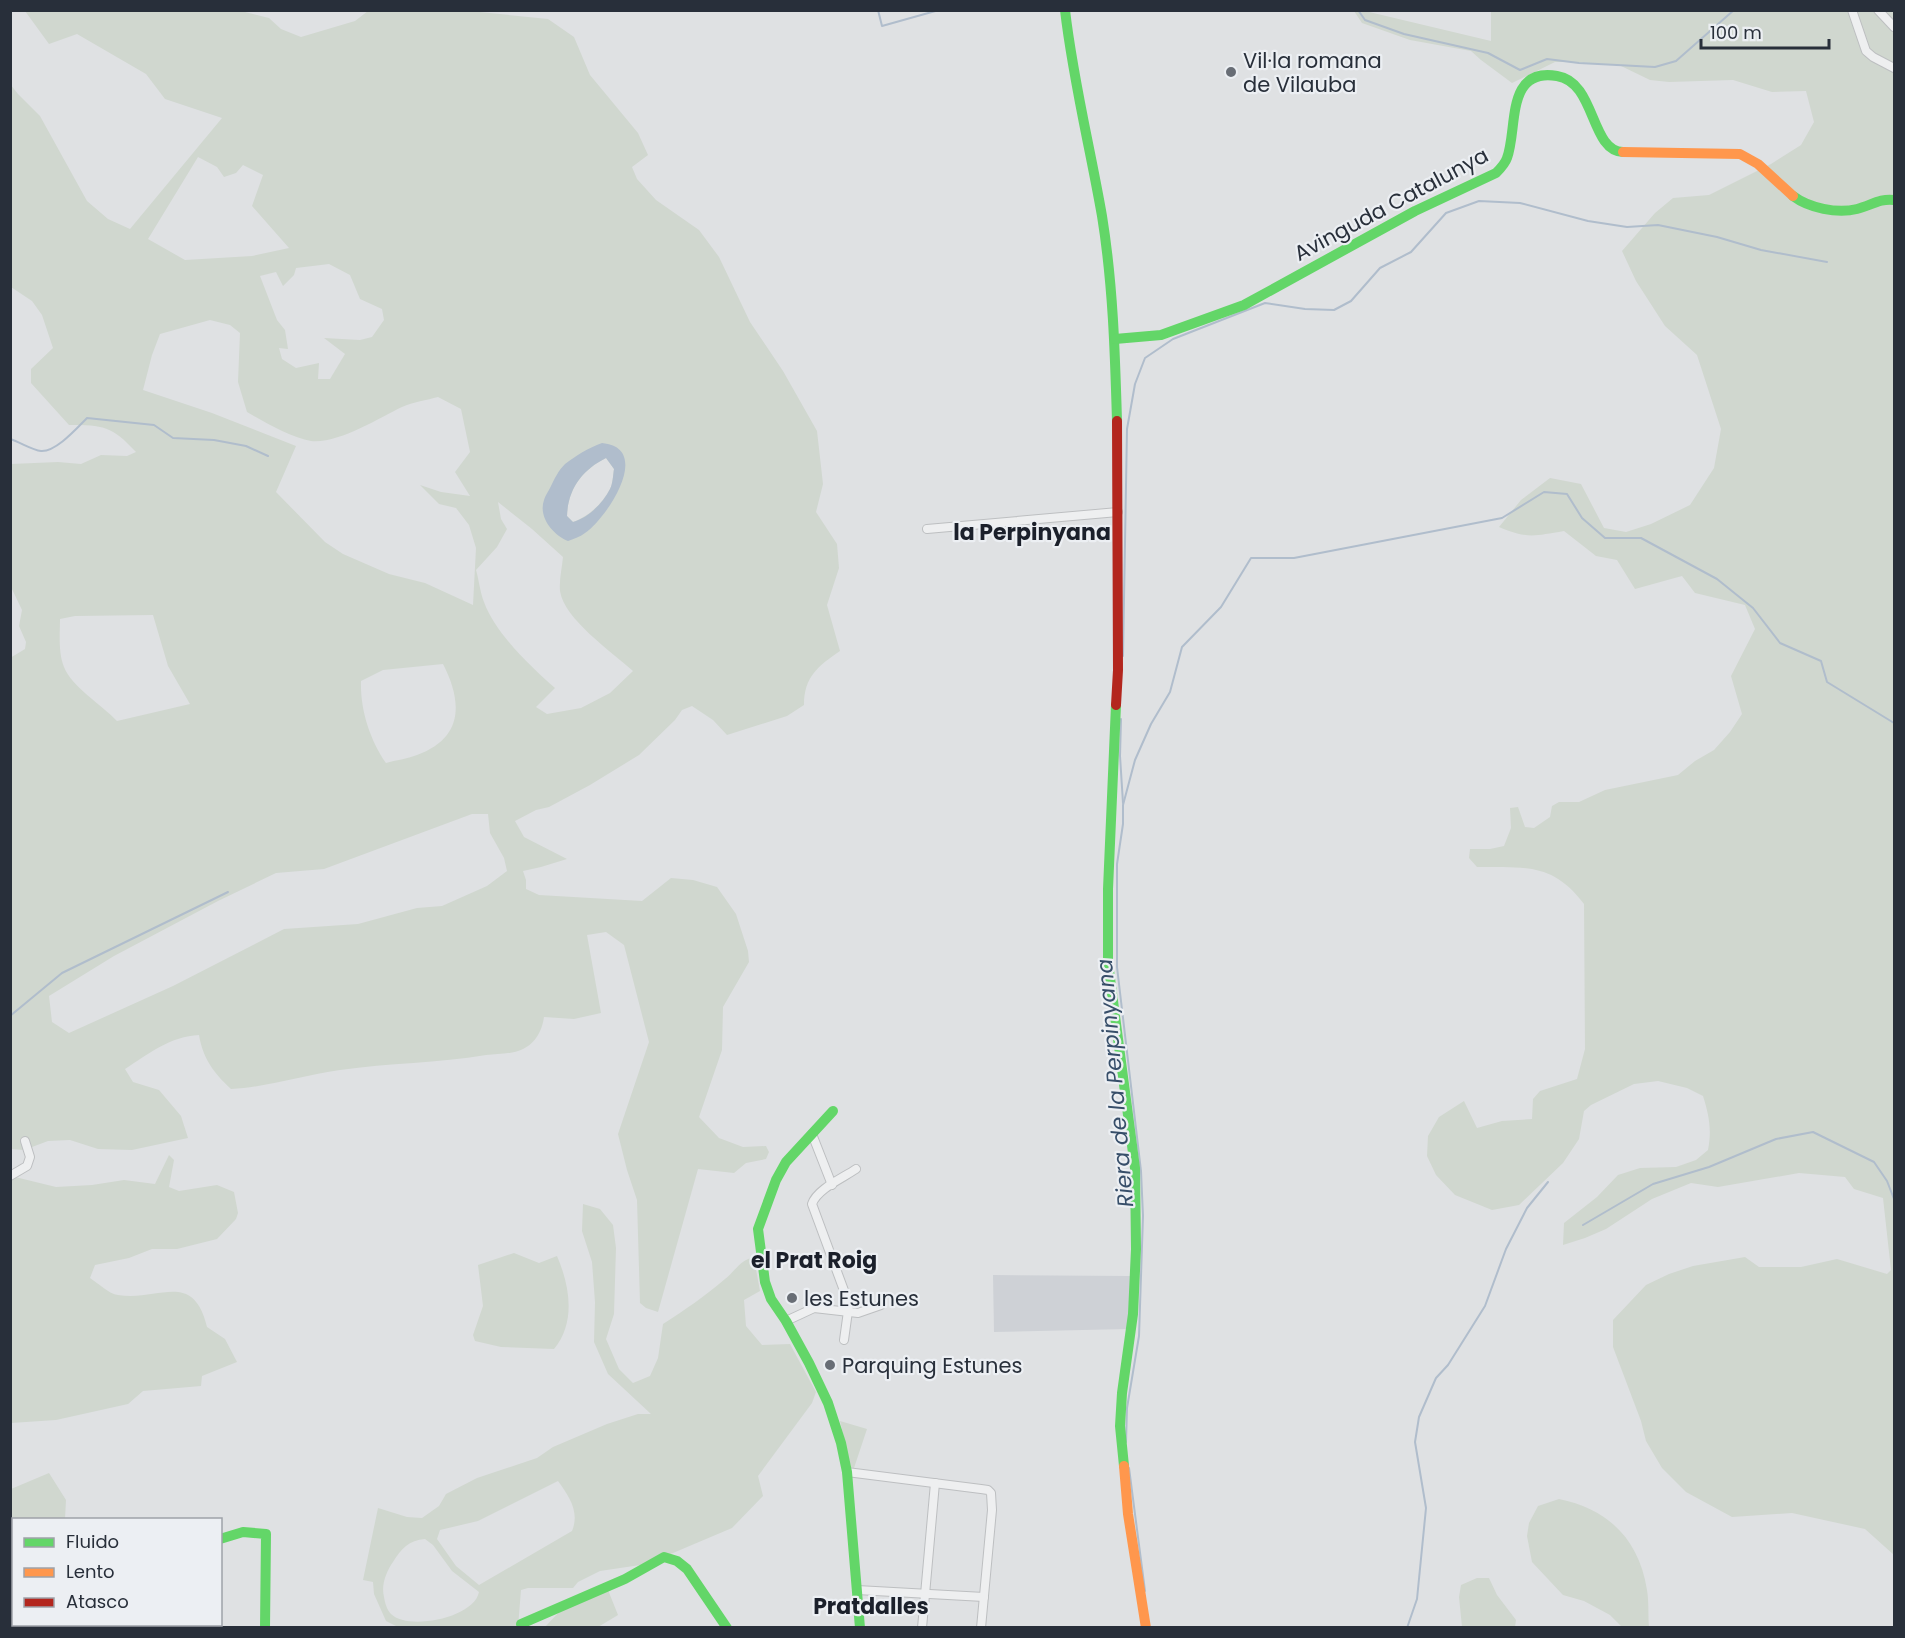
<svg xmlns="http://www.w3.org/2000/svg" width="1905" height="1638" font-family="Poppins,sans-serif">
  <rect width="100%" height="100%" fill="#dfe1e3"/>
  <polygon fill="#ced1d6" points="993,1275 1130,1276 1128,1329 994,1332"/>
  <g fill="#d0d7cf" fill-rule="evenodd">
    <path d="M460 10 548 19 574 37 590 75 638 133 648 155 632 167 637 179 656 200 699 230 719 257 750 322 783 371 817 431 823 484 816 512 837 544 839 568 827 605 840 651C818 666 804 677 804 705L787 716 727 735 713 720 692 706 682 710 675 720 639 755 590 785 549 807 536 810 515 821 524 837 567 859 541 867 523 871 526 880V889L539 895 642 901 671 878 693 880 717 887 736 914 748 951 749 962 723 1007 722 1050 699 1117 719 1138 743 1147 766 1146 769 1152 766 1159 746 1163 734 1173 698 1169 658 1312 646 1308 640 1303 637 1200 627 1170 618 1134 649 1042 624 945 606 932 587 935 601 1013 574 1019 544 1017C542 1032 534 1046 518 1051 509 1054 496 1054 486 1055 438 1063 389 1063 340 1070 303 1075 269 1087 231 1089 214 1073 203 1059 199 1035 171 1036 148 1054 125 1069L133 1082 159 1090 181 1116 188 1138 132 1150 98 1149 70 1140 48 1141 24 1150 11 1149 10 658 25 649 26 642 19 626 22 610 11 587V464L58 462 81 464 101 455 127 456 136 452C112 426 103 425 69 425L31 383V369L53 348 42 315 32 301 11 287 10 84 18 94 40 116 87 201 108 219 130 229 222 118 165 99 146 74 77 34 49 44 25 11H241L269 18 281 29 301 37 355 21 368 11ZM198 157 217 167 224 177 236 173 243 165 263 175 252 206 289 248 252 256 185 260 148 239ZM329 264 350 275 360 299 382 309 384 320 372 337 360 340 324 338 345 354 330 379H318L319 363 296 368 282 359 279 348 288 349 285 330 277 320 260 276 276 272 283 286 294 275 296 268ZM210 320 230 325 240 333 238 382 247 412C264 422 292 438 311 441 338 444 379 418 402 407 413 402 427 400 438 397L461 409 470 452 455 472 470 496 441 492 420 485 439 504 456 508 469 525 476 548 473 605 425 583 389 574 343 554 325 542 276 492 296 446 212 413 143 390 152 355 160 334ZM606 458 614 469C613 475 613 483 610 489 603 503 588 517 573 522L567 516C568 489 582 470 606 458ZM498 502 532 529 563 557C562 568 559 580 560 591 564 619 612 652 633 671L610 693 581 708 547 714 536 707 555 688C531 667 495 633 484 602 480 592 479 580 476 570L497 547 507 529 501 519ZM153 615 168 666 190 704 117 721C102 705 71 686 64 667 58 652 60 634 60 619L75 616ZM443 664C463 703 463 738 417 755 407 759 396 760 386 763 370 740 360 709 361 681L383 670ZM472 814H488L490 833 504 858 507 871 487 886 442 906 417 908 358 924 284 929 173 986 69 1033 52 1022 49 996 114 956 218 901 276 873 324 869Z"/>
    <path d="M1354 11H1365L1491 41V11H1894V1555L1865 1529 1792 1513 1732 1517 1686 1492 1662 1468 1646 1441 1641 1421 1613 1347V1320L1646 1285 1669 1274 1693 1266 1745 1257 1759 1267H1801L1837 1259 1887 1274 1891 1270 1883 1198 1854 1189 1845 1177 1799 1173 1718 1187 1691 1183 1652 1199 1606 1229 1585 1238 1563 1245 1564 1223 1597 1197 1618 1175 1640 1168 1676 1167 1696 1160 1708 1150C1712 1130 1709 1115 1703 1096L1687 1088 1658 1081 1634 1084 1591 1105 1584 1111 1579 1139 1563 1163 1519 1205 1492 1210 1455 1195 1436 1175 1427 1156 1428 1136 1439 1117 1464 1101 1477 1128 1502 1121 1532 1119 1533 1099 1540 1091 1577 1079 1585 1049 1584 904C1552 862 1525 868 1477 867L1469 858 1470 849H1490L1504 846 1511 828 1510 808 1518 807 1525 827 1534 828 1550 817 1552 806 1559 802H1579L1605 790 1678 775 1695 761 1714 750 1730 732 1742 714 1731 676 1755 629 1745 605 1695 593 1682 576 1635 589 1617 560 1596 556 1564 531C1534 536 1527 539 1499 527L1521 500 1550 478 1581 484 1604 528 1626 532 1651 524 1690 505 1714 468 1721 429 1697 355 1665 326 1636 281 1622 251 1655 213 1673 198 1709 195 1771 164 1801 145 1814 122 1806 91 1772 92 1733 80 1669 82 1650 80 1619 65 1575 62H1555L1512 83 1481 60 1471 51 1410 40 1362 23Z"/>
    <path d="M169 1155 174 1160 169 1187 179 1191 217 1185 234 1192 238 1213 236 1219 217 1239 177 1249H152L129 1258 95 1265 90 1278C98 1283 109 1294 118 1295 158 1302 193 1269 207 1327L225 1339 237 1362 202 1376 201 1386 143 1391 128 1404 56 1420 11 1423V1176L56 1187 92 1185 124 1180 155 1184Z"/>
    <path d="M583 1204 600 1209 613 1225 616 1248 614 1314 606 1339 619 1369 633 1383 650 1376 658 1358 663 1324C685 1310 705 1296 725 1279 734 1272 740 1261 751 1258L755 1264 760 1291 744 1300 746 1326 762 1345 790 1344 816 1392 812 1403 758 1476 763 1496 732 1528 647 1564 600 1571 578 1582 573 1588H528L521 1590 518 1627H398L386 1621 374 1594 373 1582 363 1580 378 1508 407 1517 422 1518 439 1506 446 1494 477 1478 537 1458 553 1447 607 1424 638 1414H651L608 1374 594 1342 595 1302 592 1262 582 1231ZM558 1481C569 1496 580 1512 572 1531L479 1585 456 1566 437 1539 440 1530 478 1521ZM425 1539 433 1545 452 1571 479 1592C474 1618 408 1631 391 1614 387 1610 385 1603 384 1597 381 1585 386 1572 393 1562 401 1549 409 1540 425 1539Z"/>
    <path d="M514 1253 539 1263 557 1256C570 1286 576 1323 554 1349L501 1347 475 1341 473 1335 483 1306 478 1265Z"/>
    <polygon points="840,1421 867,1429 854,1468 851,1467"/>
    <polygon points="49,1473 66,1500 65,1519 14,1520 14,1624 53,1625 56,1627 11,1627 11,1489"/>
    <path d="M1559 1499C1608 1509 1639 1539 1647 1590 1649 1602 1648 1615 1649 1627H1622L1610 1615 1584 1601 1563 1595 1532 1562 1527 1536 1529 1523 1538 1506Z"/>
    <polygon points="1477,1578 1489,1578 1497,1595 1516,1620 1515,1627 1462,1627 1459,1597 1461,1585"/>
    <polygon points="608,1590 618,1615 598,1627 544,1628 563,1608"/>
  </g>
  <path fill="#b0bdcc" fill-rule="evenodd" d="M602 443C654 448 606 519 585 533 580 537 573 539 568 541 553 535 538 517 544 500 545 496 548 492 550 488 555 478 558 471 565 464 577 455 588 448 602 443ZM606 458 614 469C613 475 613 483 610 489 603 503 588 518 573 522L567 516C568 489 582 470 606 458Z"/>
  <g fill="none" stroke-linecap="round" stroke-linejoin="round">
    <g stroke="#b0bdcc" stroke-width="2">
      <polyline points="878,10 882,26 939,10"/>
      <polyline points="1358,10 1365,20 1404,34 1488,53 1520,70 1547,59 1579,63 1655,67 1676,61 1734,10"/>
      <path d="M10 439C20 442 32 450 41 451 56 452 77 428 87 418L154 425 173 438 214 440 246 446 268 456"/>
      <polyline points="1123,656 1127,429 1135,384 1145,358 1173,339 1265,303 1305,309 1334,310 1351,301 1380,268 1411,252 1446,213 1479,201 1520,203 1588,221 1627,227 1658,225 1717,237 1761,250 1827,262"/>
      <polyline points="1121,719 1120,756 1123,803"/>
      <polyline points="10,1016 62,973 228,892"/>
      <polyline points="1583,1225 1653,1184 1709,1167 1776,1139 1813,1132 1874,1162 1887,1181 1894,1199"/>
      <polyline points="1894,1280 1894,1287"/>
      <polyline points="1126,1442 1127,1408 1139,1336 1143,1216 1141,1171 1117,967 1117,864 1123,824 1123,805 1135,760 1151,724 1170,692 1182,647 1221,607 1251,558 1294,558 1502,518 1544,492 1567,494 1582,518 1605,538 1641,538 1717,579 1753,608 1780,643 1821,661 1827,682 1894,723"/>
      <polyline points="1129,1468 1145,1591"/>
      <polyline points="1407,1628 1417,1599 1426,1508 1415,1442 1419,1417 1436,1378 1448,1365 1485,1306 1506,1249 1527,1208 1548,1182"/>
    </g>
    <defs>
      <g id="street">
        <polyline points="1852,10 1866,51 1873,57 1894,68"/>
        <polyline points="1878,10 1894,27"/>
        <polyline points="927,529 1118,512"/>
        <polyline points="812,1134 832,1185"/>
        <polyline points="10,1176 27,1166 30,1157 25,1141"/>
        <polyline points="786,1321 814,1308 858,1313 881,1305"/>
        <path d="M844 1340 849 1304 812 1204C817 1189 843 1178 856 1169"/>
        <polyline points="847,1472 981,1489 988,1490 991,1493 992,1510 981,1628"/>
        <polyline points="857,1590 984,1597"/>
        <polyline points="92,1628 96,1624"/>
        <polyline points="922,1628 935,1483"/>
      </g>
    </defs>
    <use href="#street" stroke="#bdbfc1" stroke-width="10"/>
    <use href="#street" stroke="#eeeff0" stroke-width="8"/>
    <g stroke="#63d668" stroke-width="10">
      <path d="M1065 10C1073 80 1090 147 1102 216 1113 284 1115 353 1117 421"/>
      <path d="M1793 196C1809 208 1837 214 1857 209 1870 206 1880 198 1894 200"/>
      <path d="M1115 339 1161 335 1244 305 1415 211 1496 173C1500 169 1505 164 1507 158 1518 129 1505 67 1557 76 1596 82 1590 151 1623 152"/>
      <polyline points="1116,705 1108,889 1108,963 1135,1168 1136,1249 1133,1314 1122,1393 1120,1426 1124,1466"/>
      <polyline points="833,1111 786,1162 776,1180 758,1229 765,1282 771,1299 786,1321 809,1363 828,1403 841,1443 847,1472 860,1628"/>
      <polyline points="220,1539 243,1532 266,1534 265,1628"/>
      <polyline points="521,1624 625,1579 664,1557 677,1561 687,1569 727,1628"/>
    </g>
    <g stroke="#ff974d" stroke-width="10">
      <polyline points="1623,152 1740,154 1758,164 1793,196"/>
      <polyline points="1124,1466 1128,1514 1146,1628"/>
    </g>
    <polyline stroke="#b3261e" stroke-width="10" points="1116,705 1118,670 1117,421"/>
  </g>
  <g fill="#686d75" stroke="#eceff3" stroke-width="2">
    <circle cx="1231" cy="72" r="6"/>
    <circle cx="792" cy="1298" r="6"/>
    <circle cx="830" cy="1365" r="6"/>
  </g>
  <g text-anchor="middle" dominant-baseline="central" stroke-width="4.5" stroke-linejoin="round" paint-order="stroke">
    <g font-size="21" fill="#282f3a" stroke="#eceff3" text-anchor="start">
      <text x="1243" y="60">Vil·la romana<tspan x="1243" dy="24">de Vilauba</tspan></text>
      <text x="804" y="1298">les Estunes</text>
      <text x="842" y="1365">Parquing Estunes</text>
    </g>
    <g font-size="21" fill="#282f3a" stroke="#eceff3">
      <text transform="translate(1391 204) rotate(-28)">Avinguda Catalunya</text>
    </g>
    <g font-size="22" font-weight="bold" fill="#1b202b" stroke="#eceff3">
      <text x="1032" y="532">la Perpinyana</text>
      <text x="814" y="1260">el Prat Roig</text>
      <text x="871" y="1606">Pratdalles</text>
    </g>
    <g font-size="22" font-style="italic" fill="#374e69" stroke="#eceff3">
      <text transform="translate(1115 1083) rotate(-95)">Riera de la Perpinyana</text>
    </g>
  </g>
  <rect width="1905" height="1638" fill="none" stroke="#282f3a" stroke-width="24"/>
  <rect x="12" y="1518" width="210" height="108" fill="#eceff3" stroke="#9ea2a9" stroke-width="1.5"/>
  <rect x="24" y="1538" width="30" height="9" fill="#63d668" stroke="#9ea2a9" stroke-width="1.5"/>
  <text x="66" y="1548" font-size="18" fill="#282f3a">Fluido</text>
  <rect x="24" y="1568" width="30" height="9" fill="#ff974d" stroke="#9ea2a9" stroke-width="1.5"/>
  <text x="66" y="1578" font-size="18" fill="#282f3a">Lento</text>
  <rect x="24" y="1598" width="30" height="9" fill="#b3261e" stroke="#9ea2a9" stroke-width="1.5"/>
  <text x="66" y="1608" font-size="18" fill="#282f3a">Atasco</text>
  <path d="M1701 39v9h128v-9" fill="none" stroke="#282f3a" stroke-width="3"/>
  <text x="1710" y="39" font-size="18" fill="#282f3a" stroke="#eceff3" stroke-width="4.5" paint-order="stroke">100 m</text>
</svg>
